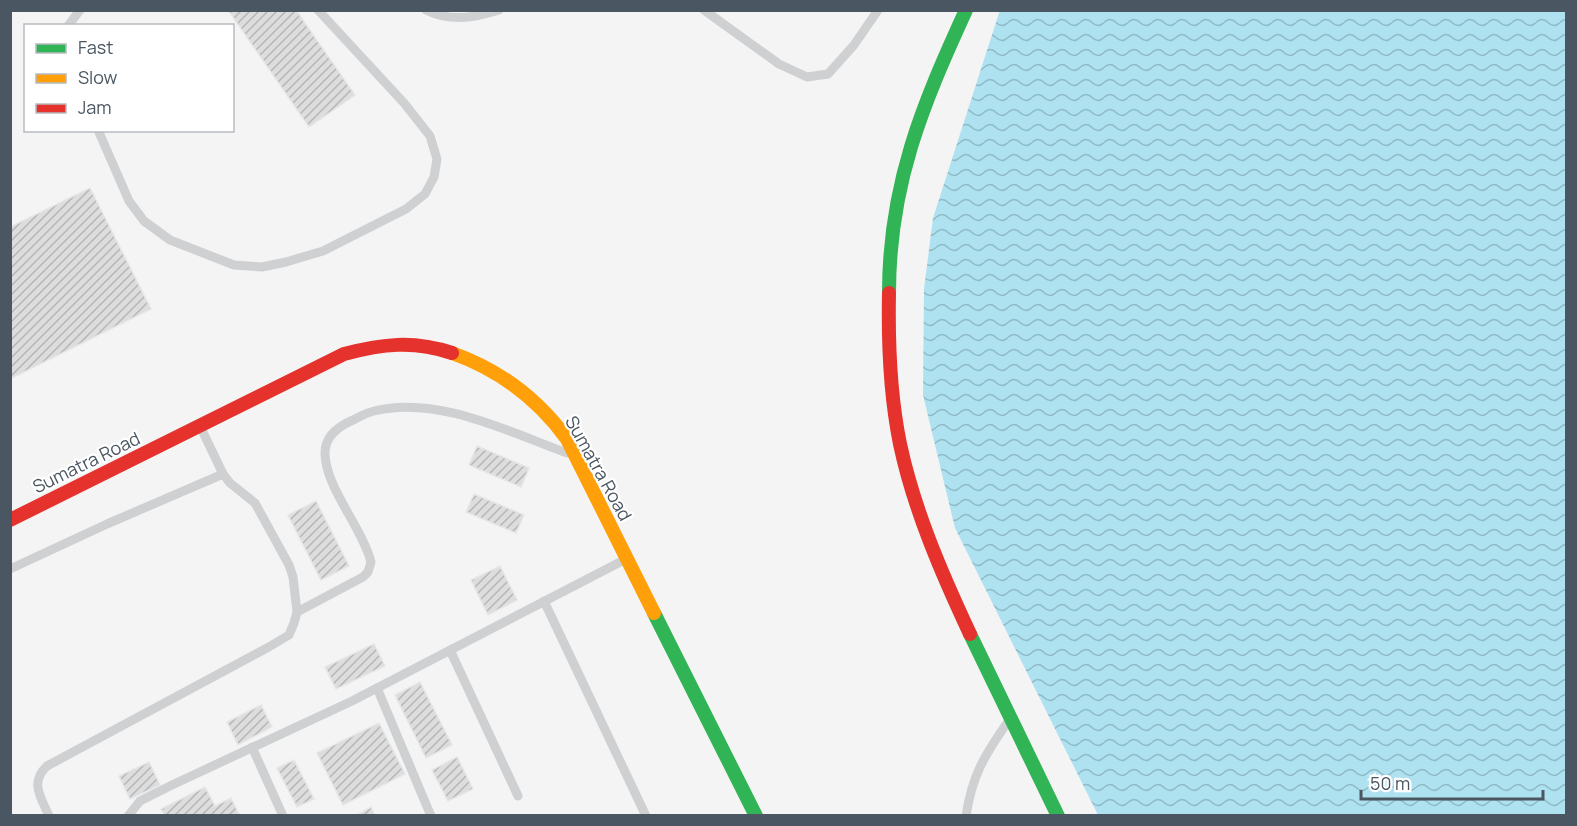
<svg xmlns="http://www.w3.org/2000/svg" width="1577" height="826" font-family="Manrope,sans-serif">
  <defs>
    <pattern id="water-waves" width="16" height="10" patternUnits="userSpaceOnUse" patternTransform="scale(1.5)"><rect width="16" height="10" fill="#aee2f0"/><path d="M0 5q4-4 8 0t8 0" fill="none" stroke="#90bac6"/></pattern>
    <pattern id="building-hatch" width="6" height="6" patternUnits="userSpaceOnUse" patternTransform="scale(1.5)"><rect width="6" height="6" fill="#ddddde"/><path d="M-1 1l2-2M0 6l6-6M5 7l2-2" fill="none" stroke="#b5b6b7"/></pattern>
  </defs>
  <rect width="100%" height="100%" fill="#f4f4f4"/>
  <polygon fill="url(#water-waves)" points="1000,10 1566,11 1566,815 1098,815 955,528 923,395 924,289 933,218"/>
  <g fill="url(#building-hatch)" stroke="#e5e6e7" stroke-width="1.5">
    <polygon points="228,10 296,10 355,95 309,127"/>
    <polygon points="90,188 151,309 10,379 10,227"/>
    <polygon points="477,446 529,468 521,487 469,465"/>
    <polygon points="474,494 524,515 516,533 466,512"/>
    <polygon points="316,501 349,566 321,580 288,515"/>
    <polygon points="500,566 517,600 488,615 471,580"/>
    <polygon points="374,644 385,666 336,689 325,667"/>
    <polygon points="420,682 452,745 426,758 395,695"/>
    <polygon points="261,705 272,727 238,745 227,722"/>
    <polygon points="379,723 405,774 343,805 317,753"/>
    <polygon points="457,757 473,789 448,801 432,770"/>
    <polygon points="294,760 314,799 297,807 277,768"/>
    <polygon points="149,762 160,785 130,799 119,776"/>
    <polygon points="205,787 215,806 231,798 240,816 165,816 161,809"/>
    <polygon points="371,807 375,816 357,816 357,815"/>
  </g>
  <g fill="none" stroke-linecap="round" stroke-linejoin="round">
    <g stroke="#ced0d2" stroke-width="9">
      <path d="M426 10C450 22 474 18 499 10"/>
      <polyline points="704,10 779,64 807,77 828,74 854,45 878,10"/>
      <polyline points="68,26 80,10"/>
      <polyline points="98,130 129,201 144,221 170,240 234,265 262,267 286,262 323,251 406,209 425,194 434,177 437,159 430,136 404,103 318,10"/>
      <polyline points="10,569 107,524 223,474"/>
      <polyline points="544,601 646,816"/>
      <path d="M297 612 363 577 368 572 371 562C362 527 325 487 325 453 325 436 339 426 353 420 359 417 366 413 374 411 437 395 509 432 567 453"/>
      <polyline points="450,650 518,796"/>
      <polyline points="377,688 431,816"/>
      <polyline points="252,747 283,816"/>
      <path d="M49 816C40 796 30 782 47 766L267 648 289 635 294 623 297 612 293 577 289 565 255 503 230 483 223 474 201 428"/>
      <polyline points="128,816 140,801 172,785 352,701 626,559"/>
      <path d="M966 816C972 776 984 756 1007 723"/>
    </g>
    <g stroke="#30b455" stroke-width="14">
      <path d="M889 293C889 185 922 106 966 10"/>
      <polyline points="654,613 756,816"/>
      <polyline points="970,634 1058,816"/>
    </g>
    <path stroke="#ff9f0a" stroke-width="14" d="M452 353C500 370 537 398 567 439L654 613"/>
    <g stroke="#e5322d" stroke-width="14">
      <path d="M889 293C888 343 890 395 900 444 914 510 942 574 970 634"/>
      <path d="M10 520 344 354C382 344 413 340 452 353"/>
    </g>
  </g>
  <g text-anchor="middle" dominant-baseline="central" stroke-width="4.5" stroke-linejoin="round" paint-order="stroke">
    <g font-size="18" fill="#4a5661" stroke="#fff">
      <text transform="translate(86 462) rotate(-26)">Sumatra Road</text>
      <text transform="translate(599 468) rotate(61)">Sumatra Road</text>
    </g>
  </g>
  <rect width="1577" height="826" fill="none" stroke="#4a5661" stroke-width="24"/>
  <rect x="24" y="24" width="210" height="108" fill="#ffffff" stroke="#b7bbc0" stroke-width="1.5"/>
  <rect x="36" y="44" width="30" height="9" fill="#30b455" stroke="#b7bbc0" stroke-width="1.5"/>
  <text x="78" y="54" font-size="18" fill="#4a5661">Fast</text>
  <rect x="36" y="74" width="30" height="9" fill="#ff9f0a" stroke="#b7bbc0" stroke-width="1.5"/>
  <text x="78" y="84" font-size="18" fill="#4a5661">Slow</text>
  <rect x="36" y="104" width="30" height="9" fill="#e5322d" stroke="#b7bbc0" stroke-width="1.5"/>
  <text x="78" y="114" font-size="18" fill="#4a5661">Jam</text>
  <path d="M1361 790v9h182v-9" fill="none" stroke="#4a5661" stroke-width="3"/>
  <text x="1370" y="790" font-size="18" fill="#4a5661" stroke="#ffffff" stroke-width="4.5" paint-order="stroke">50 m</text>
</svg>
